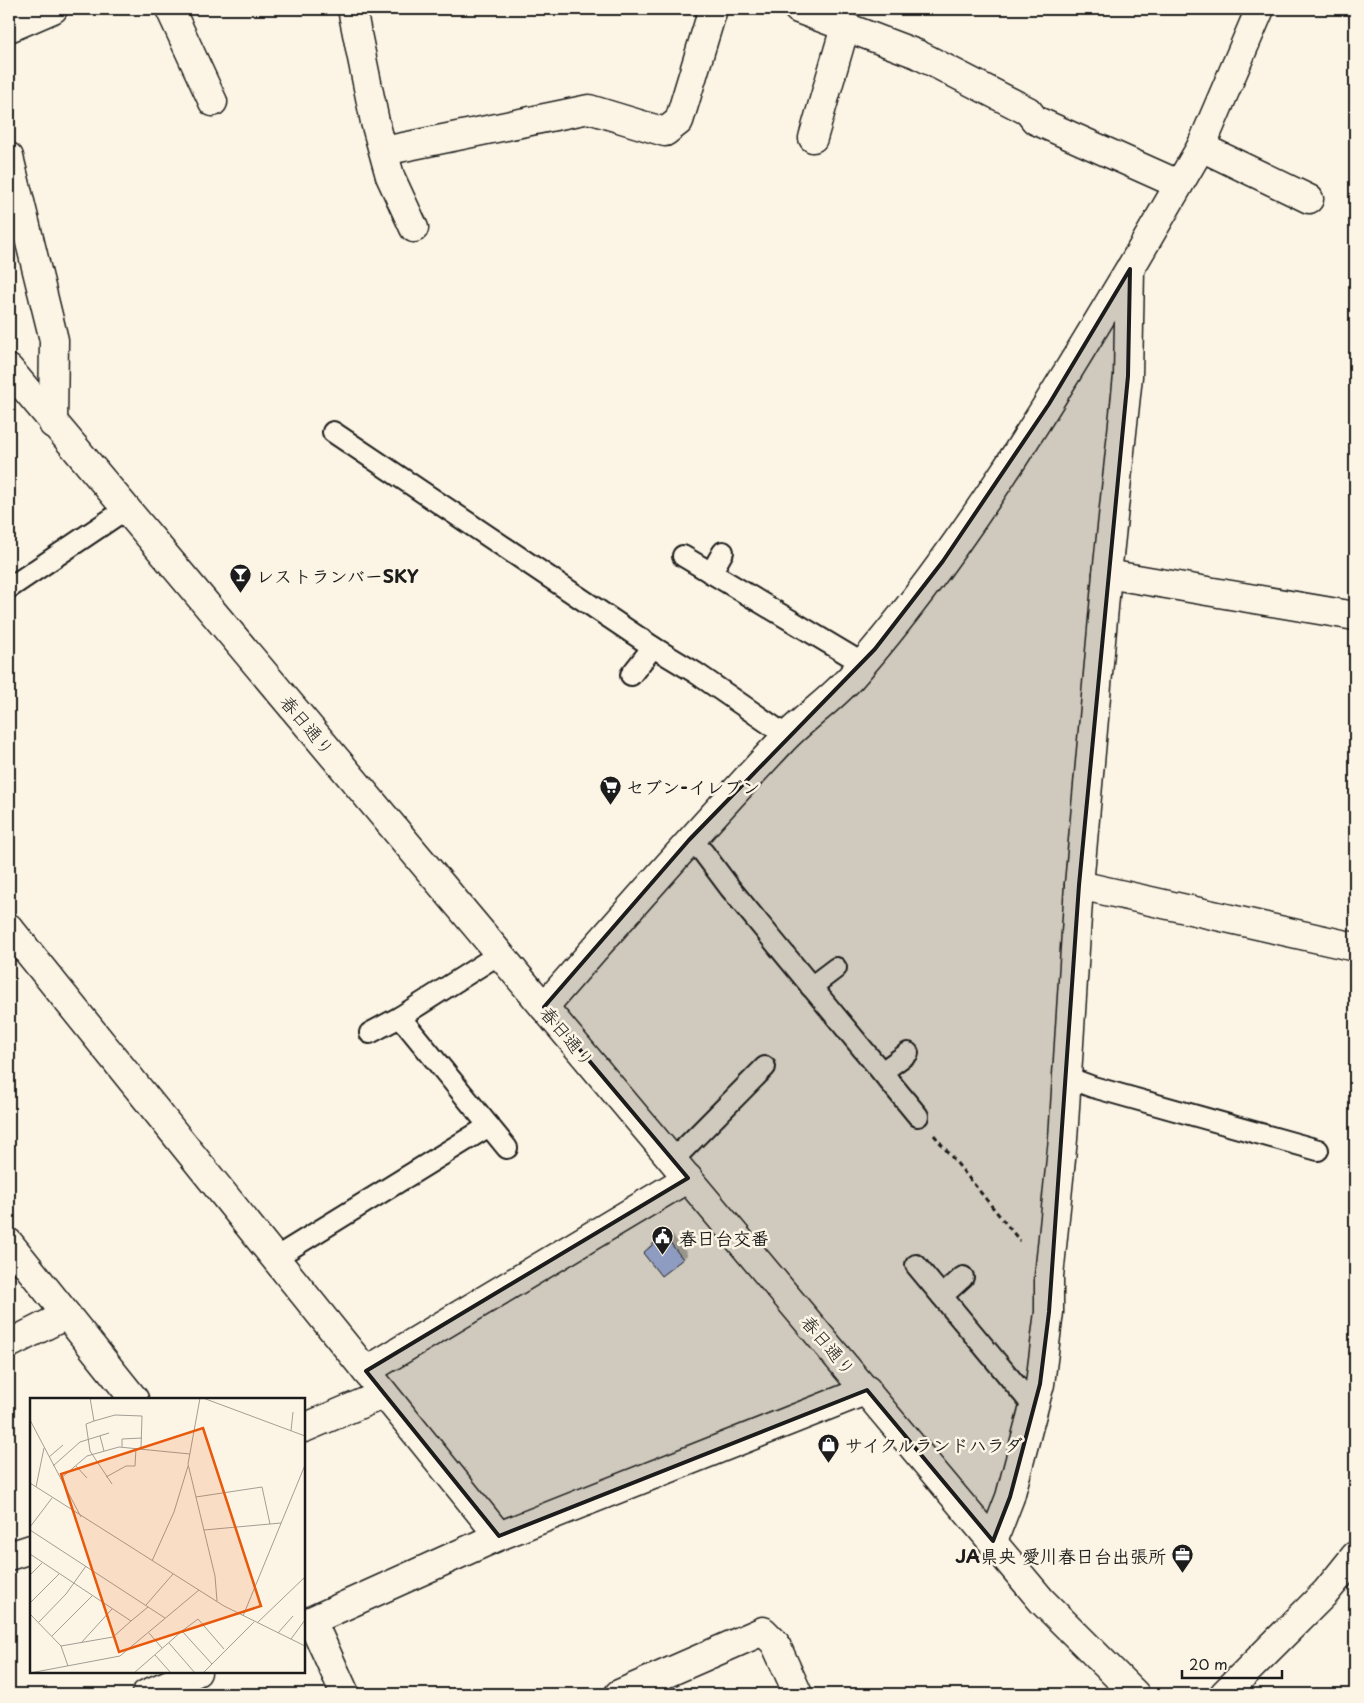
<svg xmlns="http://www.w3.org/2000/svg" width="1364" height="1703" font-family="'Playpen Sans','Klee One',sans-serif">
  <defs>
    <filter id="shadow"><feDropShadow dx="4.5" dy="-4.5" stdDeviation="0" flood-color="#0004"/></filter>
  </defs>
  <rect width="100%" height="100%" fill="#fcf5e5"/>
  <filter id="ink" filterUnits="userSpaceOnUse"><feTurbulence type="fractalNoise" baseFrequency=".02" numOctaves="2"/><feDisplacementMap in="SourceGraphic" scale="10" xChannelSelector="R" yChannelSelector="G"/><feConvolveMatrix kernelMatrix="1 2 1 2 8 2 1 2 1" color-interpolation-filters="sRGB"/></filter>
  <g filter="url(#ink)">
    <polygon fill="#aabceb" stroke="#1c1c1c" filter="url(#shadow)" points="664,1235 683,1259 661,1276 643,1253"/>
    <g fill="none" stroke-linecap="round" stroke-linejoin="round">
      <defs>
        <g id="lane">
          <polyline points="333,432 653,647 696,673 787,736"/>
          <polyline points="683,556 862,663"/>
          <polyline points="711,573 723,552"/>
          <polyline points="9,588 126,509"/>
          <polyline points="631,675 653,647"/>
          <polyline points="689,840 703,852 730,888 918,1116"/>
          <polyline points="811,987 836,968"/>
          <polyline points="370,1033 400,1017"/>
          <polyline points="882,1072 908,1053"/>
          <polyline points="1066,1077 1093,1087 1318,1150"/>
          <polyline points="489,1126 507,1148"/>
          <polyline points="672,1161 765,1067"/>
          <polyline points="275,1258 489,1126 400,1017 499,954"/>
          <polyline points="916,1265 1034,1407"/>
          <polyline points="942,1296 963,1277"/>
        </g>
        <g id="street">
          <polyline points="170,9 213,102"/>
          <polyline points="352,9 375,122 390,176 414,228"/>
          <polyline points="798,9 917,54 1028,111 1035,120 1178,184"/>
          <polyline points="9,28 53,9"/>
          <polyline points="813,138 845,27"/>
          <polyline points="1201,147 1309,199"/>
          <polyline points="384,151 589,109 665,132 679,121 713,9"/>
          <polyline points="9,157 54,340 53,424"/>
          <polyline points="1107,574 1355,616"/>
          <polyline points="1079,885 1355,947"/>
          <path d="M544 1007C622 917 700 828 781 742 804 717 833 699 854 674 961 551 1046 409 1129 270"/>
          <polyline points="9,1243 134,1399"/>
          <polyline points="9,1344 66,1315"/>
          <polyline points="366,1371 688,1178"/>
          <polyline points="304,1428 384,1394"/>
          <polyline points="993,1541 1010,1497 1040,1384 1049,1312 1049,1276 1063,1139 1079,885 1107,574 1128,376 1130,269 1201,147 1260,9"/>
          <polyline points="9,1556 31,1549"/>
          <polyline points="312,1621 345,1694"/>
          <polyline points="619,1694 763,1631 775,1643 798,1694"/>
        </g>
        <g id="secondary">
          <polyline points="9,369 1042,1601 1135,1694"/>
          <polyline points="9,928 499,1536"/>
          <polyline points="304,1624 499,1536 867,1390"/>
          <polyline points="146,1694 197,1672"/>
          <polyline points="1224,1694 1326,1592 1355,1556"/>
        </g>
      </defs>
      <use href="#lane" stroke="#1c1c1c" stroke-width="24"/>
      <use href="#street" stroke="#1c1c1c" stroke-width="31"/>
      <use href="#secondary" stroke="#1c1c1c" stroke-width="31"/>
      <polyline stroke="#1c1c1c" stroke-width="3" stroke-dasharray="5 4" stroke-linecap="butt" points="934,1135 1020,1241"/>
      <use href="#lane" stroke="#fcf5e5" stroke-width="20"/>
      <use href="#street" stroke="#fcf5e5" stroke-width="28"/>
      <use href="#secondary" stroke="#fcf5e5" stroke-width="28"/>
    </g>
  </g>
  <path fill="#1c1c1c" fill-opacity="0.2" stroke="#1c1c1c" stroke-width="4" stroke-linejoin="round" d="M1130 269 1128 376 1079 885 1049 1312 1040 1384 1010 1497 993 1541 867 1390 499 1536 366 1371 688 1178 544 1007 689 840 875 649 943 561 1049 404Z"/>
  <defs>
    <symbol id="bar-pin" viewBox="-11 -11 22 30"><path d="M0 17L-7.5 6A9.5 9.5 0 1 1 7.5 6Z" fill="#1c1c1c" stroke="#fcf5e5"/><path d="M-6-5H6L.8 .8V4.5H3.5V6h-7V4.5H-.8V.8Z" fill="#fff"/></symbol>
    <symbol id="supermarket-pin" viewBox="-11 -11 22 30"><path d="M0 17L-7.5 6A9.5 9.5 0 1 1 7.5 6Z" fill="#1c1c1c" stroke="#fcf5e5"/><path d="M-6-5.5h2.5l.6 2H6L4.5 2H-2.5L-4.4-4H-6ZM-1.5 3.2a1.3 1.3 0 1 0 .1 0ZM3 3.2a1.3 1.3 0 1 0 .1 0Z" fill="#fff"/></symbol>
    <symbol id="civic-pin" viewBox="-11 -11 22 30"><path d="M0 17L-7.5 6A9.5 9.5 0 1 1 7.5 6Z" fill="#1c1c1c" stroke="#fcf5e5"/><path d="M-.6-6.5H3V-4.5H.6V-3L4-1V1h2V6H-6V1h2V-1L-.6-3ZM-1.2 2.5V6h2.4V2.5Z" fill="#fff"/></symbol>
    <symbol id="shop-pin" viewBox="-11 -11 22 30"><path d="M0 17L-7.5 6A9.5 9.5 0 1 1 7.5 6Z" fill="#1c1c1c" stroke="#fcf5e5"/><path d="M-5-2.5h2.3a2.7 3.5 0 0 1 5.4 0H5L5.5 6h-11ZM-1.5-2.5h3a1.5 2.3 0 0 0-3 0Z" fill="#fff"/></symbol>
    <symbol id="office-pin" viewBox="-11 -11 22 30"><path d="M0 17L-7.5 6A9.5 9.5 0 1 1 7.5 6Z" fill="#1c1c1c" stroke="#fcf5e5"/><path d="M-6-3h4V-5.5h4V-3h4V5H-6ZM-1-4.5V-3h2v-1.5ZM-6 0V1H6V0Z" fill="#fff"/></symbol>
  </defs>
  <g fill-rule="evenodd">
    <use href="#bar-pin" x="228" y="562" width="25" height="34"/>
    <use href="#supermarket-pin" x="598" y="774" width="25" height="34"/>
    <use href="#civic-pin" x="650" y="1224" width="25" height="34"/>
    <use href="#shop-pin" x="816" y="1432" width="25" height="34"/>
    <use href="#office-pin" x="1170" y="1542" width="25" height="34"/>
  </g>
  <g text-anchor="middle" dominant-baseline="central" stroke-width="5" stroke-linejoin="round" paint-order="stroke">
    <g font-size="18" font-weight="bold" fill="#1c1c1c" stroke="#fcf5e5" text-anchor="start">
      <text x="256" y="575">レストランバーSKY</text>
      <text x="626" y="786">セブン-イレブン</text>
      <text x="679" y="1237">春日台交番</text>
      <text x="845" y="1444">サイクルランドハラダ</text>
      <text x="1166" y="1555" text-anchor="end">JA県央 愛川春日台出張所</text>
    </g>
    <g font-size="18" fill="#1c1c1c" stroke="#fcf5e5">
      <text transform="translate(308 725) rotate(50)">春日通り</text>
      <text transform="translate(568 1036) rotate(50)">春日通り</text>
      <text transform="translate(829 1345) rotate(50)">春日通り</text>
    </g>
  </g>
  <g transform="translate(30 1398)">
    <rect width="275" height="275" fill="#fcf5e5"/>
    <path fill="none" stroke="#a29e95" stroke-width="1" d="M60 0 64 23 56 26 60 53 82 86M170 0 158 66 185 178 187 203M173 0 275 38M0 22 51 119M64 23 85 17 112 18 111 50M261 33 263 14M70 38 74 53M92 49V41L112 40M19 59 33 47M23 68 50 44 79 35M46 68 57 80M76 79 96 68H105L106 50M30 81 57 58 89 49 160 56M0 85 194 208 275 248M6 89 14 50M166 99 232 89 240 126M0 129 22 100M0 132 135 220M174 132 251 125M0 156 101 223 118 209M122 163 144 114 158 68M0 177 12 165M0 205 29 176M116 207 143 176M0 216 31 248 38 268M213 218 275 67M9 224 36 196 56 168M227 225 275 179M152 233 168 221 194 251M119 235 132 250M248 235 263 218M22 238 62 198M261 241 275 222M51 245 82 211M139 245 165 275M31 248 83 239 101 223M125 257 141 275M182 266 224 224M0 275 90 258 169 192M104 275 152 233 182 266 173 275"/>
    <path fill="#e8590c" fill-opacity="0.15" stroke="#e8590c" stroke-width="2.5" d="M173 30 231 208 89 254 31 76Z"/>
    <rect width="275" height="275" fill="none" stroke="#1c1c1c" stroke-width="2.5"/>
  </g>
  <rect width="1364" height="1703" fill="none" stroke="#fcf5e5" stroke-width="30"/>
  <rect x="15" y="15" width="1334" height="1673" fill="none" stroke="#1c1c1c" stroke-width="2" filter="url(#ink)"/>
  <path d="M1182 1670v8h100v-8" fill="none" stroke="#1c1c1c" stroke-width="2.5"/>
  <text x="1189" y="1670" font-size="15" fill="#1c1c1c" stroke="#fcf5e5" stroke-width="4" paint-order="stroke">20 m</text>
</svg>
